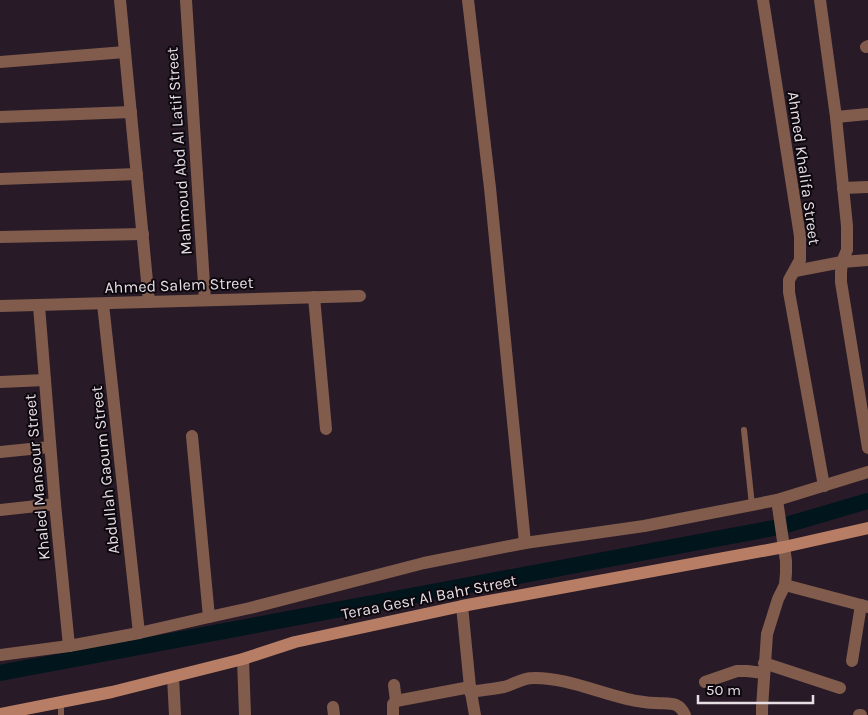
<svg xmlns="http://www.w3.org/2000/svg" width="868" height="715" font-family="Karla,sans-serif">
  <rect width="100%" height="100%" fill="#281b27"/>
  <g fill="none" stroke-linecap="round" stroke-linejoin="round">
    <polyline stroke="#00151c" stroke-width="16" points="0,673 779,527 868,501"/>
    <g stroke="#815c4d" stroke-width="6">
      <polyline points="744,430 752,505"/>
      <polyline points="61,715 61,701"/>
    </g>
    <g stroke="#815c4d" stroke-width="12">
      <polyline points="120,0 149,302"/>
      <polyline points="186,0 205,300"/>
      <polyline points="468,0 490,188 525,543"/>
      <polyline points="763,0 800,236 800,260 789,280 789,292 824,486"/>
      <polyline points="820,0 836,117 847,226 847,250 842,262 841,272 841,282 868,448"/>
      <polyline points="866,47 868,46"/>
      <polyline points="0,62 125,52"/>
      <polyline points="0,117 131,112"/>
      <polyline points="836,117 868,114"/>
      <polyline points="0,179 137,174"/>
      <polyline points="843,188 868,187"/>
      <polyline points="0,237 143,234"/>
      <polyline points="795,271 842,262 868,260"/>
      <polyline points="314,297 326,429"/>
      <polyline points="103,304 139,633"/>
      <polyline points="0,306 360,296"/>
      <polyline points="39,306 55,504 69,646"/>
      <polyline points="0,382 45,380"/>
      <polyline points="192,436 209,617"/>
      <polyline points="0,452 50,447"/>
      <polyline points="0,510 55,504"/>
      <polyline points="785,585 868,607"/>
      <polyline points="462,606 470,687 475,715"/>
      <polyline points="0,655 69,646 139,633 209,617 250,608 424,563 525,543 644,526 777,500 868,472"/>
      <polyline points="243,659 245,715"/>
      <polyline points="852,661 861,605"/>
      <polyline points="764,663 840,688"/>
      <polyline points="173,677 175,715"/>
      <polyline points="705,682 737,671 747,671 764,673"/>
      <polyline points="394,685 396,701"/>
      <path d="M470 692C482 690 494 689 504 687 515 684 522 678 533 678 574 677 615 702 656 703 670 704 679 701 685 715"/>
      <polyline points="333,707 334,715"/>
      <polyline points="393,715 393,704 396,701 470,687"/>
      <polyline points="762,715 762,708 767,634 778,599 785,585 786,573 786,561 777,500"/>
      <polyline points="859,715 861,715"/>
    </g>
    <polyline stroke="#b87e65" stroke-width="12" points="0,714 112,692 243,659 295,642 462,606 784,547 868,528"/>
  </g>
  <g text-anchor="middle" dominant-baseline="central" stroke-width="4" stroke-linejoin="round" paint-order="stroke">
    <g font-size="16" fill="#e6dde5" stroke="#0d080d">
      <text transform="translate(179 151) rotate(-94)">Mahmoud Abd Al Latif Street</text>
      <text transform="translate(804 168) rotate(82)">Ahmed Khalifa Street</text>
      <text transform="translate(179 285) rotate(-2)">Ahmed Salem Street</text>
      <text transform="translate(105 470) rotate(-96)">Abdullah Gaoum Street</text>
      <text transform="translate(37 477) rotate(-95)">Khaled Mansour Street</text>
      <text transform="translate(429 597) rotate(-11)">Teraa Gesr Al Bahr Street</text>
    </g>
  </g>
  <path d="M698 695v8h115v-8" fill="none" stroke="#e6dde5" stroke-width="2.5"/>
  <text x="706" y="695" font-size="15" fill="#e6dde5" stroke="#0d080d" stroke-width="4" paint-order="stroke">50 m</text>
</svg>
